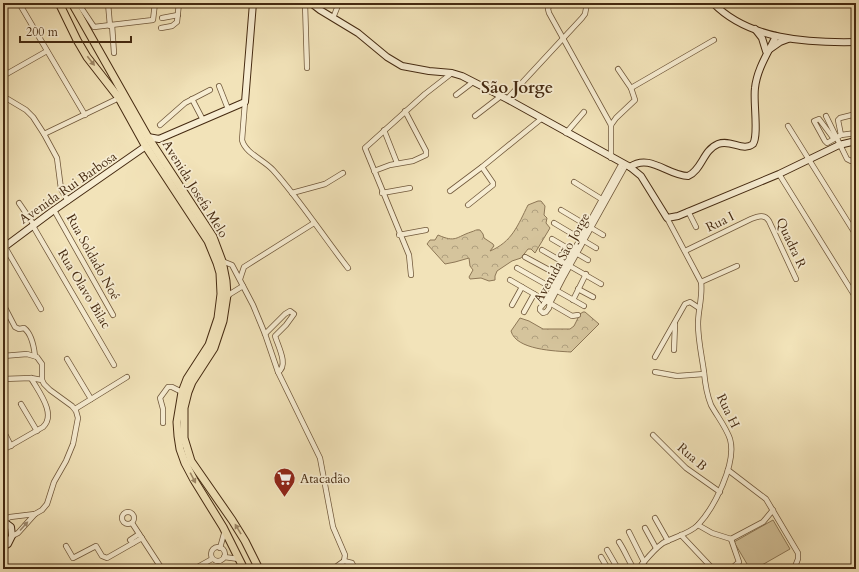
<svg xmlns="http://www.w3.org/2000/svg" width="859" height="572" font-family="Cardo,serif">
  <defs>
    <pattern id="forest-crowns" width="20" height="18" patternUnits="userSpaceOnUse"><rect width="20" height="18" fill="#d5c49c"/><path d="M2 6a3 3 0 1 1 6 0M12 15a3 3 0 1 1 6 0" fill="none" stroke="#af9f7e"/></pattern>
  </defs>
  <rect width="100%" height="100%" fill="#f2e3b9"/>
  <filter id="stains"><feTurbulence type="fractalNoise" baseFrequency=".005" numOctaves="4"/><feColorMatrix values="0 0 0 0 .2 0 0 0 0 .09 0 0 0 0 .02 0 0 0 .5 -.17"/></filter>
  <radialGradient id="worn" r=".72"><stop offset=".6" stop-color="#630" stop-opacity="0"/><stop offset="1" stop-color="#630" stop-opacity=".3"/></radialGradient>
  <g fill="url(#forest-crowns)" stroke="#8d7756">
    <path d="M538 201H541L545 206 544 215 547 218 546 223 550 228 535 253 531 249H528L521 258 512 261 497 271 495 276V280L489 281 481 278 470 279 469 277 473 270 470 266 469 258 455 262 445 264 427 244 430 240H435L438 235C456 243 456 237 471 232 475 231 476 229 480 230L483 234 484 238 493 244 494 246 490 251C512 242 518 225 528 205Z"/>
    <path d="M583 312H585L599 324 571 352C555 351 516 350 511 331L520 318 529 321 543 329H570L574 326 580 314Z"/>
  </g>
  <polygon fill="#d5c49c" stroke="#8d7756" points="773,520 790,549 755,569 750,569 734,542"/>
  <g fill="none" stroke-linecap="round" stroke-linejoin="round">
    <defs>
      <g id="street">
        <polyline points="19,3 85,115"/>
        <polyline points="78,3 94,27 153,20 155,3"/>
        <polyline points="108,3 110,26"/>
        <polyline points="305,3 307,68"/>
        <polyline points="550,3 548,9 549,13 611,125 611,158"/>
        <polyline points="162,18 178,15"/>
        <polyline points="333,18 339,3"/>
        <polyline points="112,25 114,53"/>
        <polyline points="161,28 172,26 177,22 179,3"/>
        <polyline points="3,76 47,51"/>
        <polyline points="219,86 228,109"/>
        <polyline points="631,88 714,40"/>
        <polyline points="3,94 6,98 26,110 33,117 44,134 57,158 61,189 68,201"/>
        <polyline points="456,95 473,82"/>
        <polyline points="192,99 203,120"/>
        <polyline points="507,99 582,18 585,14 587,3"/>
        <path d="M245 102 242 140C245 153 264 160 273 170 300 200 323 236 348 268"/>
        <polyline points="475,116 501,96"/>
        <polyline points="826,116 847,159 851,161 854,161"/>
        <polyline points="160,125 185,103 210,90"/>
        <polyline points="611,125 616,118 635,100 631,88 618,69"/>
        <polyline points="788,126 856,235"/>
        <polyline points="384,130 397,163"/>
        <polyline points="566,133 584,112"/>
        <polyline points="44,134 119,98"/>
        <polyline points="841,135 838,120 840,118 856,114"/>
        <polyline points="834,139 819,119 814,121 825,141 827,143 841,135 856,133"/>
        <polyline points="622,163 546,301 540,308 540,310 543,313 546,312 549,308 550,303 563,278 626,165"/>
        <polyline points="374,171 390,165 413,161 426,155 426,151 405,111"/>
        <polyline points="779,174 856,298"/>
        <polyline points="574,182 603,200"/>
        <polyline points="450,191 482,167 541,119"/>
        <polyline points="292,193 325,184 343,173"/>
        <polyline points="382,193 410,188"/>
        <polyline points="19,203 34,225"/>
        <polyline points="468,205 493,185 493,183 482,167"/>
        <polyline points="54,210 113,315"/>
        <polyline points="561,210 603,235"/>
        <polyline points="688,211 696,227"/>
        <polyline points="554,223 596,248"/>
        <polyline points="33,226 114,365"/>
        <polyline points="399,235 426,230"/>
        <polyline points="552,239 588,260"/>
        <polyline points="5,247 41,309"/>
        <polyline points="542,250 601,284"/>
        <path d="M685 251 751 219C758 216 765 214 769 221L796 279"/>
        <polyline points="525,257 562,277"/>
        <polyline points="222,261 232,265 253,305 265,334 278,372 320,458 333,527 345,555 344,561 333,569"/>
        <polyline points="517,268 584,306"/>
        <polyline points="411,275 409,255 365,148 425,94 452,73"/>
        <polyline points="240,279 244,267 314,223"/>
        <polyline points="510,280 572,316 578,315"/>
        <polyline points="701,282 737,266"/>
        <polyline points="578,289 593,297"/>
        <polyline points="227,297 230,294 243,286"/>
        <polyline points="573,300 586,274"/>
        <path d="M3 304 15 327 19 329 24 328C32 334 34 347 35 356"/>
        <polyline points="512,305 522,287"/>
        <polyline points="524,312 534,294"/>
        <path d="M265 334 285 314 290 311 294 314 286 325 275 336C278 346 289 366 278 372"/>
        <polyline points="674,350 675,324"/>
        <polyline points="3,356 27,354 37,357 42,364 42,380 44,384 50,390 72,406 76,411 78,418 73,444 66,461 54,482 47,504 42,510 35,514 18,533 12,536"/>
        <polyline points="655,357 685,304 690,302 699,308"/>
        <polyline points="67,359 91,399"/>
        <polyline points="655,372 677,376 704,374"/>
        <polyline points="3,379 31,378 42,380"/>
        <polyline points="21,404 37,431"/>
        <polyline points="75,409 127,377"/>
        <polyline points="163,423 163,409 160,398 168,387 172,387 182,392"/>
        <polyline points="3,430 11,446"/>
        <polyline points="653,435 686,468 720,492"/>
        <path d="M3 450 43 427C57 414 38 391 31 378"/>
        <polyline points="728,470 766,499 798,553 798,559 794,569"/>
        <circle cx="128" cy="518" r="6"/>
        <polyline points="655,518 668,541"/>
        <polyline points="3,521 10,517 35,514"/>
        <polyline points="132,523 162,569"/>
        <polyline points="698,525 712,533 731,539"/>
        <polyline points="645,528 656,548"/>
        <polyline points="629,532 644,562"/>
        <polyline points="681,535 713,569"/>
        <polyline points="731,539 763,522 773,510"/>
        <path d="M619 542C625 551 628 560 634 569"/>
        <polyline points="133,543 130,540 139,534"/>
        <polyline points="66,546 73,558 96,546 102,556 107,558 142,538"/>
        <circle cx="218" cy="554" r="7"/>
        <polyline points="220,548 225,530"/>
        <polyline points="607,550 618,569"/>
        <polyline points="224,557 239,559"/>
        <polyline points="601,557 608,569"/>
        <polyline points="344,561 352,563 355,569"/>
        <polyline points="642,564 649,569"/>
        <polyline points="194,569 212,559"/>
        <path d="M638 569C646 560 653 550 663 543 674 537 689 534 698 525 714 508 737 463 730 439 726 427 717 416 711 405 707 395 705 383 704 372 702 357 698 340 698 324 698 310 703 296 701 282L667 218"/>
        <polyline points="731,569 739,562 731,539"/>
      </g>
      <g id="secondary">
        <polyline points="311,3 320,10 358,33 387,57 402,66 429,71 452,73 462,76 507,99 630,167 641,176 667,218 678,216 779,174 839,145 856,141"/>
        <path d="M713 3C749 40 808 43 856 42"/>
        <polyline points="755,29 762,38 766,51"/>
        <polyline points="770,49 780,42 788,39"/>
        <polyline points="148,137 159,139 245,102 253,3"/>
        <path d="M630 167C650 153 668 176 688 176 702 170 703 150 718 144 731 139 743 152 753 144 759 135 753 101 755 88 757 69 768 53 776 36"/>
        <polyline points="3,248 54,210 146,146"/>
        <polyline points="3,521 11,527 12,536 8,544 3,547"/>
      </g>
      <g id="primary">
        <polyline points="59,3 77,40 87,57 119,98 145,145 208,241 217,263 220,273 221,294 218,318 209,345 187,379 182,392 177,422 178,436 180,449 185,463 194,480 223,527 244,569"/>
        <polyline points="72,3 149,139 213,237 222,261 226,281 227,295 223,321 214,348 192,382 188,392 184,408 184,438 191,461 232,520 245,541 259,569"/>
      </g>
    </defs>
    <use href="#street" stroke="#70583b" stroke-width="6"/>
    <use href="#secondary" stroke="#452a11" stroke-width="8"/>
    <use href="#primary" stroke="#452a11" stroke-width="9"/>
    <use href="#street" stroke="#f7edd2" stroke-width="4.5"/>
    <use href="#secondary" stroke="#f7edd2" stroke-width="6"/>
    <use href="#primary" stroke="#f2e3b9" stroke-width="7"/>
  </g>
  <defs><path id="oneway-solid" d="M-6-.8H1V-3.2L6.5 0L1 3.2V.8H-6Z"/></defs>
  <g fill="#9c8665">
    <use href="#oneway-solid" transform="translate(91 61) rotate(52)"/>
    <use href="#oneway-solid" transform="translate(193 478) rotate(62)"/>
    <use href="#oneway-solid" transform="translate(238 529) rotate(-121)"/>
  </g>
  <use fill="#9e8c72" href="#oneway-solid" transform="translate(24 526) rotate(-48)"/>
  <defs>
    <symbol id="supermarket-pin" viewBox="-11 -11 22 30"><path d="M0 17L-7.5 6A9.5 9.5 0 1 1 7.5 6Z" fill="#8f2418" stroke="#f7edd2"/><path d="M-6-5.5h2.5l.6 2H6L4.5 2H-2.5L-4.4-4H-6ZM-1.5 3.2a1.3 1.3 0 1 0 .1 0ZM3 3.2a1.3 1.3 0 1 0 .1 0Z" fill="#fff"/></symbol>
  </defs>
  <g fill-rule="evenodd">
    <use href="#supermarket-pin" x="272" y="466" width="25" height="34"/>
  </g>
  <g text-anchor="middle" dominant-baseline="central" stroke-width="3.5" stroke-linejoin="round" paint-order="stroke">
    <g font-size="13" fill="#452a11" stroke="#f7edd2">
      <text transform="translate(68 188) rotate(-35)">Avenida Rui Barbosa</text>
      <text transform="translate(195 189) rotate(58)">Avenida Josefa Melo</text>
      <text transform="translate(720 222) rotate(-26)">Rua I</text>
      <text transform="translate(791 243) rotate(65)">Quadra R</text>
      <text transform="translate(93 257) rotate(61)">Rua Soldado Noé</text>
      <text transform="translate(562 258) rotate(-61)">Avenida São Jorge</text>
      <text transform="translate(84 289) rotate(59)">Rua Olavo Bilac</text>
      <text transform="translate(728 411) rotate(64)">Rua H</text>
      <text transform="translate(692 457) rotate(41)">Rua B</text>
    </g>
    <g font-size="13" fill="#452a11" stroke="#f7edd2" text-anchor="start">
      <text x="300" y="479">Atacadão</text>
    </g>
    <g font-size="17" font-weight="bold" fill="#452a11" stroke="#f7edd2">
      <text x="517" y="87">São Jorge</text>
    </g>
  </g>
  <rect width="859" height="572" fill="none" stroke="#f2e3b9" stroke-width="16"/>
  <rect x="4" y="4" width="851" height="564" fill="none" stroke="#452a11" stroke-width="2"/>
  <rect x="8" y="8" width="843" height="556" fill="none" stroke="#452a11"/>
  <path d="M20 36v6h111v-6" fill="none" stroke="#452a11" stroke-width="2"/>
  <text x="26" y="36" font-size="12" fill="#452a11" stroke="#f7edd2" stroke-width="3" paint-order="stroke">200 m</text>
  <rect width="100%" height="100%" filter="url(#stains)"/>
  <rect width="100%" height="100%" fill="url(#worn)"/>
</svg>
